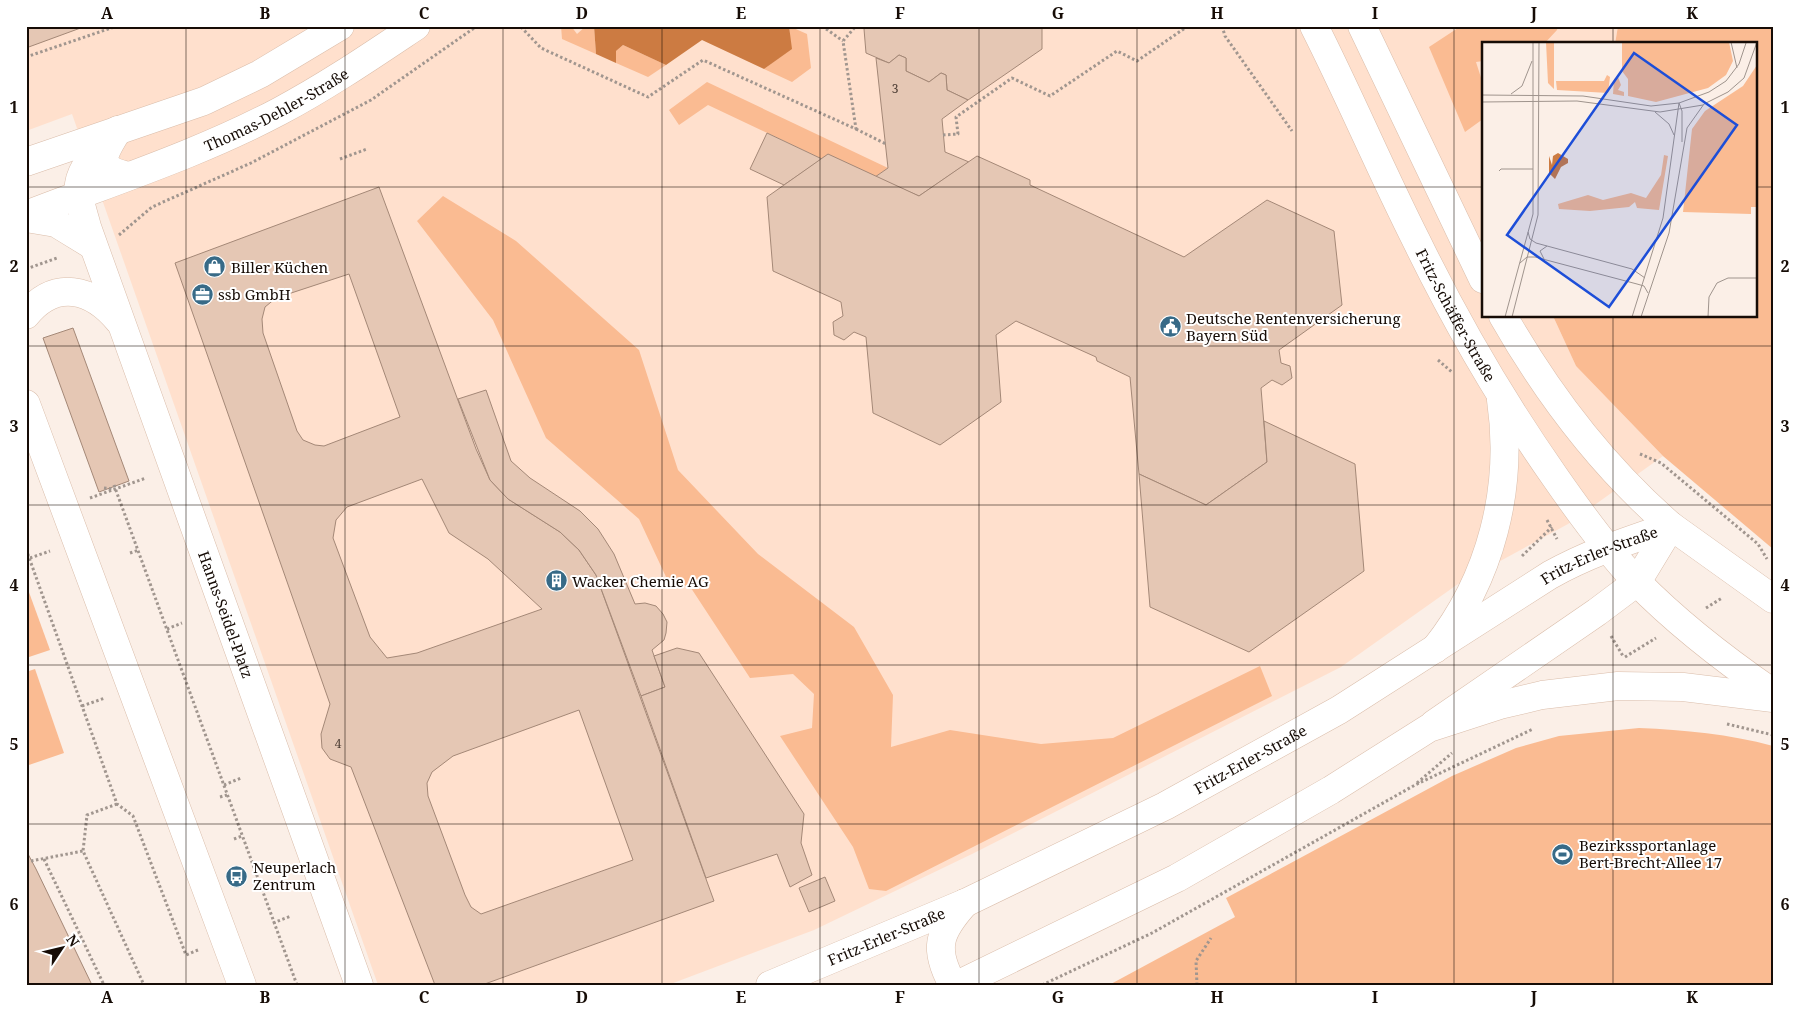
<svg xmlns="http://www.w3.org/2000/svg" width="1799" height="1011" font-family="'Noto Serif',serif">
  <rect width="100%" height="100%" fill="#fbefe7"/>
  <polygon fill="#ffe0cd" points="26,26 1618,26 1615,44 1483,44 1483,158 1481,159 1483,164 1483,316 1553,316 1576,366 1663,456 1568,524 1458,584 1341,667 972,854 814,930 668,985 378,985 72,114 26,131"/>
  <g fill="#fabb92">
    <polygon points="561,26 571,26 577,34 586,26 594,26 596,54 562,39"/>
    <polygon points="789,26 807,34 811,68 792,82 764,69 791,49"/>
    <polygon points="1461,26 1558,26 1557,30 1544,44 1483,44 1483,61 1476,62 1483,84 1483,119 1465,132 1429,47"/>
    <polygon points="1618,26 1773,26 1773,549 1663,456 1576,366 1553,316 1755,316 1755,44 1615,44"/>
    <polygon points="623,45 666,65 648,77 616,63 616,51"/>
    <polygon points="707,82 888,168 875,177 822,159 708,105 679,125 669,110"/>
    <polygon points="443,196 516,241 639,350 678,470 758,554 854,627 893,695 891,747 950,730 1041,744 1113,738 1260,666 1272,696 886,891 869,889 853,847 780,736 812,728 814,694 793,674 750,678 691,588 667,579 639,519 546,438 493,320 417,221"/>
    <polygon points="26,584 50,650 26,658"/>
    <polygon points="35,669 64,753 26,766 26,672"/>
    <path d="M1639 728C1685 730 1729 734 1773 746V985H1109L1235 917 1226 898 1452 776 1516 748 1559 736Z"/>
  </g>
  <polygon fill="#cc7b42" points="594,26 789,26 792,49 764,69 702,40 666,65 623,45 616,51 616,63 596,54"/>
  <g fill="#e5c7b4" stroke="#a48877" fill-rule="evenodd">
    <polygon points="26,26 86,26 26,48"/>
    <polygon points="869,26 1042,26 1042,49 968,100 947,90 946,75 941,73 929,82 906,71 906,58 899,55 889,63 866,53 864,29"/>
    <polygon points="899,55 906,58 906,71 929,82 941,73 946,75 947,90 968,100 942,119 945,152 969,162 919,196 875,177 888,168 876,58 889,63"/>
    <polygon points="767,133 822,159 784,185 750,169"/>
    <polygon points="828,154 919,196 977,156 1030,180 1030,185 1184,257 1267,200 1334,231 1342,305 1279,350 1281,363 1290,366 1292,378 1282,385 1272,380 1261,388 1267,462 1206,505 1139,474 1130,377 1097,361 1096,357 1016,321 996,335 1001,402 940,445 873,413 866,337 854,332 844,340 834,335 833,322 843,316 841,302 773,271 767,197"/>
    <path d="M379 187 476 449 490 480 508 499 560 532 579 550 596 575 714 901 482 985H435L351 767 330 759 322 748 321 734 330 704 175 263ZM349 274 400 417 324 446 315 445 303 440 297 431 263 333 262 319 265 307 276 298ZM422 479 449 533 488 559 542 609 417 653 387 658 370 637 333 538 336 520 347 507ZM579 710 633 860 481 914 471 907 465 895 428 796 427 783 432 772 453 756Z"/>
    <polygon points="73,328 129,481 99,492 43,338"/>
    <polygon points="486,390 511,461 530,478 580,511 598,529 614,554 635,604 645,603 656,606 663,614 667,622 666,633 664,640 652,650 665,687 641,696 596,575 579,550 560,532 508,499 490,480 458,399"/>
    <polygon points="1264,421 1355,464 1364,571 1249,652 1150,607 1139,474 1206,505 1267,462"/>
    <polygon points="677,648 699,653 804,814 801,843 812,875 790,887 777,854 706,878 641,696 665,687 654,656"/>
    <polygon points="28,854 36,869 92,985 26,985"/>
    <polygon points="825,877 835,901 809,912 799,888"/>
  </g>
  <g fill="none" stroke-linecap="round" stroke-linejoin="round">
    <defs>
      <g id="minor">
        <path id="s1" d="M1314 26C1350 97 1381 171 1417 242 1457 324 1503 403 1555 477 1580 513 1606 549 1636 581 1677 623 1725 660 1773 693"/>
        <polyline points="1362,26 1483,279"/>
        <path id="s2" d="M115 133C102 147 82 164 79 184 77 198 84 214 87 227L359 985"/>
        <polyline points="26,218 56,223 92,245"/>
        <path d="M26 315C55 279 92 288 119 321"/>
        <polyline points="26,404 242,985"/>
        <path d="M1435 649C1491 579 1514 488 1501 400"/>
        <path d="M1434 724 1597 612 1637 582 1671 526C1603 467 1548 395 1503 316"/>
        <path d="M953 985C933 949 938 933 965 903"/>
      </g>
      <g id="major">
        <path d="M118 130C103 154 93 169 129 176"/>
        <polyline points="26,162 204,101 260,74 340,26"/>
        <path id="s3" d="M26 215C111 182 199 154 280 111 327 86 371 56 416 26"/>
        <path id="s4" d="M770 985 965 903 1165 806 1339 710 1550 575C1589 553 1630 540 1671 526L1773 599"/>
        <polyline points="957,985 1177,878 1331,790 1429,728 1500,705 1542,695 1618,686 1683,687 1773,698"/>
      </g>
    </defs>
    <use href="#minor" stroke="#dabdaa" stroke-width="29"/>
    <use href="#major" stroke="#dabdaa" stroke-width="29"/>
    <g stroke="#a1968f" stroke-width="3" stroke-dasharray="2.5 2.5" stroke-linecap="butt">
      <polyline points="822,26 843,41"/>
      <polyline points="1222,26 1225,36 1292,131"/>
      <polyline points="521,27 541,48 648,97 703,60 856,129 843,41 856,26"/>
      <polyline points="26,57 117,26"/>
      <polyline points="856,129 886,144"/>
      <polyline points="943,135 958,134 956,117 1012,78 1050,96 1117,51 1137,61 1188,26"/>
      <polyline points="340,159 367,149"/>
      <polyline points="119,235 152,207 251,163 371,100 477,26"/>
      <polyline points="26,269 57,258"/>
      <polyline points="1438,360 1453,373"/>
      <polyline points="1640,454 1661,463 1758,544 1767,559"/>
      <polyline points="114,485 297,985"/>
      <polyline points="104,488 113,489"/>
      <polyline points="90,498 146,478"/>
      <polyline points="1547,520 1557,539"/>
      <polyline points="26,549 117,804 133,816 186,955 198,950"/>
      <polyline points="130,553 139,550"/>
      <polyline points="1522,556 1552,527"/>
      <polyline points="30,558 50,551"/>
      <polyline points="1706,608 1722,598"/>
      <polyline points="167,629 182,623"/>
      <polyline points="1611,636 1623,656"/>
      <polyline points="1625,657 1656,638"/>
      <polyline points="82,706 105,698"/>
      <polyline points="1727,724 1773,735"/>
      <polyline points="1417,783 1452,753"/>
      <polyline points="224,785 241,778"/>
      <polyline points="220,797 227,795"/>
      <polyline points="117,804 87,815 83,851 144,985"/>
      <polyline points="234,839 242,836"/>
      <polyline points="44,859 104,985"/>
      <polyline points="31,861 83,851"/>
      <polyline points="273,923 291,916"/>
      <polyline points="1042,985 1152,933 1415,785 1533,729"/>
      <polyline points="1197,985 1196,961 1211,938"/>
    </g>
    <use href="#minor" stroke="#fff" stroke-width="28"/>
    <use href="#major" stroke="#fff" stroke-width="28"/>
  </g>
  <path fill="none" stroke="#160c06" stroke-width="1" stroke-opacity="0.55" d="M186 26V985M345 26V985M503 26V985M662 26V985M820 26V985M979 26V985M1137 26V985M1296 26V985M1454 26V985M1613 26V44M26 187H1483M1755 187H1773M1613 316V985M26 346H1773M26 505H1773M26 665H1773M26 824H1773"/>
  <defs>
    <symbol id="shop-disc" viewBox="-11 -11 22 22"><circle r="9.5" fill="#376a87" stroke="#fff"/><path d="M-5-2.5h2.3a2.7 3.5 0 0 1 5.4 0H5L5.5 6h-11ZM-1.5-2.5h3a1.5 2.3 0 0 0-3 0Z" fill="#fff"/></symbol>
    <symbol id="office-disc" viewBox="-11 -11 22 22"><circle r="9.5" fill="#376a87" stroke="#fff"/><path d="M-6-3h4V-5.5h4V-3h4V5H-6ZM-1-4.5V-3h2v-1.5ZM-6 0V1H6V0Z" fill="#fff"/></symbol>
    <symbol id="civic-disc" viewBox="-11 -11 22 22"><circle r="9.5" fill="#376a87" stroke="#fff"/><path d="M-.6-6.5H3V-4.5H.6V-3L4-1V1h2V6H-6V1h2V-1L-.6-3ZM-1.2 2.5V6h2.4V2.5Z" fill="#fff"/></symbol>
    <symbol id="building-disc" viewBox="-11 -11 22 22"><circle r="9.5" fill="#376a87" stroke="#fff"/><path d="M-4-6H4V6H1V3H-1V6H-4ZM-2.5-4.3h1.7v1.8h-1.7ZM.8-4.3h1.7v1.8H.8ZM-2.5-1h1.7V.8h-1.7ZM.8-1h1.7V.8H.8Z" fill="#fff"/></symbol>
    <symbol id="stadium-disc" viewBox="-11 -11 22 22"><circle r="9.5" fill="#376a87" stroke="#fff"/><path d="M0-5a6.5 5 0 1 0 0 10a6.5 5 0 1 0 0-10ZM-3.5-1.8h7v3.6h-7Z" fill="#fff"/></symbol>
    <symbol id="bus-disc" viewBox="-11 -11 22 22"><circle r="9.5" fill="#376a87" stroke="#fff"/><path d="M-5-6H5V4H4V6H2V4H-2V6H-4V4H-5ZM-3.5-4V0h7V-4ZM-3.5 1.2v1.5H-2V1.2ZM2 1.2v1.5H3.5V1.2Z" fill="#fff"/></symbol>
  </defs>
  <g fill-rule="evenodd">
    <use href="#shop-disc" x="202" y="254" width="25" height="25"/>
    <use href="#office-disc" x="190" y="282" width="25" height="25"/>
    <use href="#civic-disc" x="1158" y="314" width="25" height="25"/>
    <use href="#building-disc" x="544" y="568" width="25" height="25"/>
    <use href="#stadium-disc" x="1550" y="842" width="25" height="25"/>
    <use href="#bus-disc" x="224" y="864" width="25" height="25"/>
  </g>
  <g text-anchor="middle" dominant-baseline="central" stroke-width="4" stroke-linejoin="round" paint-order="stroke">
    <g font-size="12" fill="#4a3b32">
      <text x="895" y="88">3</text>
      <text x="338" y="743">4</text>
    </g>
    <g font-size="15" fill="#160c06" stroke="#fff">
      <text stroke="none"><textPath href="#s3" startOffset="272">Thomas-Dehler-Straße</textPath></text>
      <text stroke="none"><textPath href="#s1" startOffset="322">Fritz-Schäffer-Straße</textPath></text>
      <text stroke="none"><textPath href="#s4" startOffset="936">Fritz-Erler-Straße</textPath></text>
      <text stroke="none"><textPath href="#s2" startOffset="519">Hanns-Seidel-Platz</textPath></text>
      <text stroke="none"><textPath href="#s4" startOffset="531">Fritz-Erler-Straße</textPath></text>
      <text stroke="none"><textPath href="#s4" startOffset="126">Fritz-Erler-Straße</textPath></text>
    </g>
    <g font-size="15" fill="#160c06" stroke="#fff" text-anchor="start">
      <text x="231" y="267">Biller Küchen</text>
      <text x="218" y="294">ssb GmbH</text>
      <text x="1186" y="318">Deutsche Rentenversicherung<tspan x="1186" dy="17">Bayern Süd</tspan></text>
      <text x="572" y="581">Wacker Chemie AG</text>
      <text x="1579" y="845">Bezirkssportanlage<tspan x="1579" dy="17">Bert-Brecht-Allee 17</tspan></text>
      <text x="253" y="867">Neuperlach<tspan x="253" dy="17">Zentrum</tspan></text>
    </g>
  </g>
  <g transform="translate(1482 42)">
    <rect width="275" height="275" fill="#fbefe7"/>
    <path d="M64 0H72V47L66 41ZM140 0H247L251 19 244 33 226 46 174 60 146 54V37L140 29ZM275 23V165H269V172L201 170 210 87 223 69 261 44ZM125 33 128 35 126 51 75 48 74 39H122ZM136 35 139 43 136 48 142 50V54L131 52 132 37ZM182 113 186 114 177 168 155 166 153 160 147 165 108 169 77 167 76 162 106 153 121 158 149 151 164 156 179 133Z" fill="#fabb92"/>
    <path d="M76 111 86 117V121L79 125 73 137 67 131V114L70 123 71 114Z" fill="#cc7b42"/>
    <path fill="none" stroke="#9f948d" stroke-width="1" d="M249 0 255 26M29 52 40 44 50 19M0 53 101 54 169 64 197 61 200 69V100M0 60 95 59 178 70 221 63M173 70 187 82 192 93M17 129 19 127H51M46 190 48 197 54 201 150 227 163 236M62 217 58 209 65 204M38 221 45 215H53L155 242 162 244 166 251M23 275 51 172V0M30 275 56 173 57 0M150 275 181 176 197 61 227 50 244 39 257 22 264 1M159 275 187 191 205 86 222 62 246 50 262 36 275 0M226 275 227 255 235 241 246 236H275"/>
    <path fill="#1d4ed8" fill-opacity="0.15" stroke="#1d4ed8" stroke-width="2.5" d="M152 11 255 83 127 265 25 193Z"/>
    <rect width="275" height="275" fill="none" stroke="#160c06" stroke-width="2.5"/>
  </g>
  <rect width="1799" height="1011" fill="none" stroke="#ffffff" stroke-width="55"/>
  <g transform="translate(62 948) rotate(55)" stroke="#ffffff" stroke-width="4" paint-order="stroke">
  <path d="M0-4L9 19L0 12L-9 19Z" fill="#160c06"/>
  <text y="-8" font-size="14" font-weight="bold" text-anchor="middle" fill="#160c06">N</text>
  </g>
  <rect x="28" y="28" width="1744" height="956" fill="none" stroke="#160c06" stroke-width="2"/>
  <g font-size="16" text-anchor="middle" font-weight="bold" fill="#160c06">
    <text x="107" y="19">A</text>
    <text x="265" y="19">B</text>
    <text x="424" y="19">C</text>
    <text x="582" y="19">D</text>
    <text x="741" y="19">E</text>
    <text x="900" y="19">F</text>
    <text x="1058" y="19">G</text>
    <text x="1217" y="19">H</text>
    <text x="1375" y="19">I</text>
    <text x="1534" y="19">J</text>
    <text x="1692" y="19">K</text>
    <text x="14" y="113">1</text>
    <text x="1785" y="113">1</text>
    <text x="14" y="272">2</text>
    <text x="1785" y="272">2</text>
    <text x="14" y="432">3</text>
    <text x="1785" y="432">3</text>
    <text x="14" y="591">4</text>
    <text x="1785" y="591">4</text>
    <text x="14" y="750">5</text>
    <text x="1785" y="750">5</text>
    <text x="14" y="910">6</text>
    <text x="1785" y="910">6</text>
    <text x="107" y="1003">A</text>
    <text x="265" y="1003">B</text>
    <text x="424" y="1003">C</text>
    <text x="582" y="1003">D</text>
    <text x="741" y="1003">E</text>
    <text x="900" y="1003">F</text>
    <text x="1058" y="1003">G</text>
    <text x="1217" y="1003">H</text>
    <text x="1375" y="1003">I</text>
    <text x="1534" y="1003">J</text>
    <text x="1692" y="1003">K</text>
  </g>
</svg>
